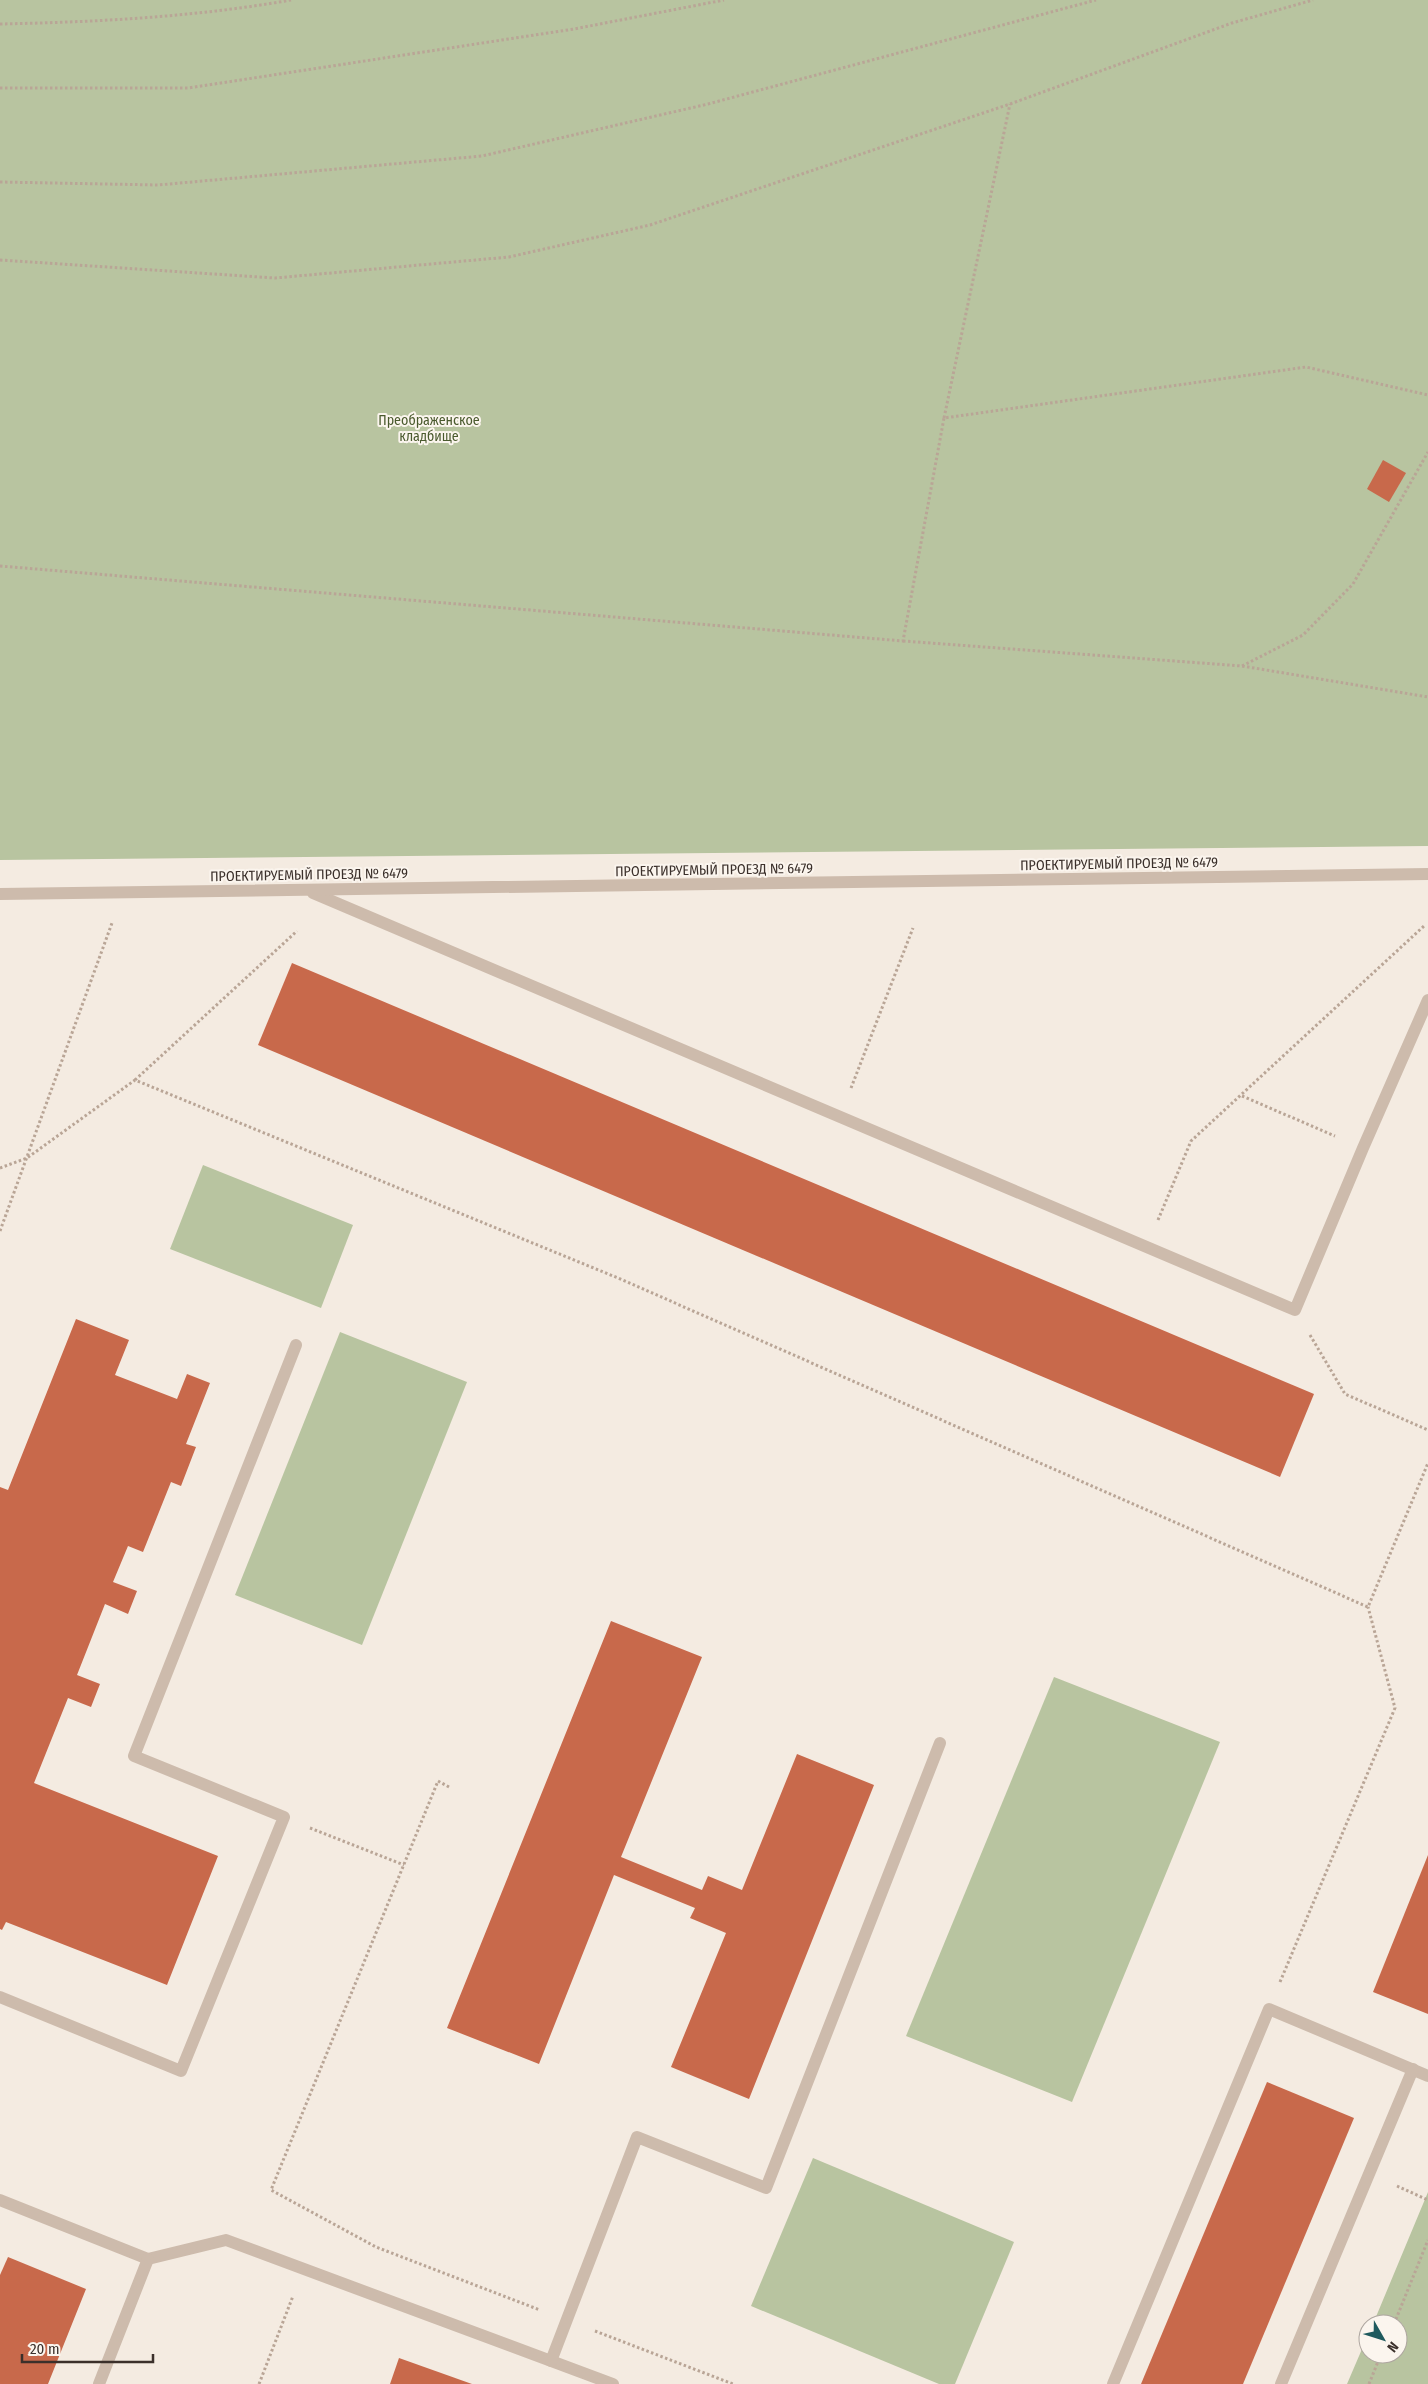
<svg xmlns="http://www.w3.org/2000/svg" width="1428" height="2384" font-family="'Fira Sans Condensed',sans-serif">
  <rect width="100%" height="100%" fill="#f4ebe1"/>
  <g fill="#b8c4a0">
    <polygon points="0,0 1428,0 1428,846 0,860"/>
    <polygon points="203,1165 353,1225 321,1308 170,1249"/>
    <polygon points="340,1332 467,1382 362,1645 235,1595"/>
    <polygon points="1054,1677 1220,1742 1072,2102 906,2036"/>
    <polygon points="813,2158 1014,2242 955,2384 939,2384 751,2306"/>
    <polygon points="1428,2192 1428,2384 1347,2384 1368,2335 1368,2354 1398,2354 1398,2324 1373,2324"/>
  </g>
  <g fill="#c8694b">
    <polygon points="1383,460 1406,473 1389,502 1367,489"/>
    <polygon points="292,963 1314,1394 1280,1477 258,1045"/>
    <polygon points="76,1319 129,1340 115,1375 177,1399 187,1374 210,1383 186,1444 196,1447 181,1486 171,1482 143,1552 128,1546 113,1582 137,1591 128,1614 105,1604 77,1675 100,1684 91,1707 68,1698 34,1783 218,1856 167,1985 6,1922 2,1930 0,1929 0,1487 8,1490"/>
    <polygon points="611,1621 702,1657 621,1857 702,1890 708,1876 742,1890 797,1754 874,1785 749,2099 671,2067 726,1933 690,1918 695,1908 614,1875 539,2064 447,2028"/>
    <polygon points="1428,1855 1428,2014 1373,1992"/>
    <polygon points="1267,2082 1354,2118 1243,2384 1141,2384"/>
    <polygon points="8,2257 86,2289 48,2384 0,2384 0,2275"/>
    <polygon points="399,2358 472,2384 390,2384"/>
  </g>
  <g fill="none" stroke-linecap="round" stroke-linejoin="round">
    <g stroke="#b9a596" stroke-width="3" stroke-dasharray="2.5 2.5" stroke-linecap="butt">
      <path d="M0 24C97 22 195 17 291 0"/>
      <polyline points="0,88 188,88 574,29 724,0"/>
      <polyline points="0,182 158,185 482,156 708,104 1096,0"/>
      <polyline points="0,260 275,278 509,257 650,225 1010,104 1232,23 1313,0"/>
      <polyline points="944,418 1010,104"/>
      <polyline points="0,566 903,641 944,418 1306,367 1428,395"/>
      <polyline points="903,641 1242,666 1428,697"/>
      <polyline points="1242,666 1303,635 1353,584 1428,452"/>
      <polyline points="135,1080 297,931"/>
      <polyline points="851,1088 913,928"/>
      <polyline points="1242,1096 1335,1136"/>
      <polyline points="0,1168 27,1158 135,1080 618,1278 1368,1607 1428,1463"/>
      <polyline points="1158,1220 1191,1141 1424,926"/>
      <polyline points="0,1231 112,923"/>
      <polyline points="1310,1335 1345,1394 1428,1430"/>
      <polyline points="449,1787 438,1781 271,2190 376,2247 540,2310"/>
      <polyline points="310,1828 404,1865"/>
      <polyline points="1280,1982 1395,1708 1368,1607"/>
      <polyline points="1397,2186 1428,2200"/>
      <polyline points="1394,2324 1428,2240"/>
      <polyline points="595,2331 733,2384"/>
      <polyline points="259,2384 293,2296"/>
      <polyline points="1369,2384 1381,2354"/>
    </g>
    <g stroke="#cdbbac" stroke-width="12">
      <polyline points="313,893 1295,1310 1363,1148 1428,1000"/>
      <polyline points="0,894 1428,874"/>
      <polyline points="0,1997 181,2071 284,1817 134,1756 296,1345"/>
      <polyline points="0,2200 148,2259 226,2240 613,2384"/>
      <polyline points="551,2361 637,2137 766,2188 940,1743"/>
      <polyline points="99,2384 148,2259"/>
      <polyline points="1113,2384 1269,2009 1428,2076"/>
      <polyline points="1281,2384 1413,2069"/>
    </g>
  </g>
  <g text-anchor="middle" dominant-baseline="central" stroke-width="4" stroke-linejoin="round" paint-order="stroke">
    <g font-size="14" fill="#4a5a2e" stroke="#fbf5ee">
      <text x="429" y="420">Преображенское<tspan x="429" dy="16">кладбище</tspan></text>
    </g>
    <g font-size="14" fill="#3b302b" stroke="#fbf5ee">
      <text transform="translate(1119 864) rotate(-1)">ПРОЕКТИРУЕМЫЙ ПРОЕЗД № 6479</text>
      <text transform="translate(714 870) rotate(-1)">ПРОЕКТИРУЕМЫЙ ПРОЕЗД № 6479</text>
      <text transform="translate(309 875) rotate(-1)">ПРОЕКТИРУЕМЫЙ ПРОЕЗД № 6479</text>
    </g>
  </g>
  <g transform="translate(1383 2339) rotate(129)"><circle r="24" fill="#fbf5ee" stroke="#aea6a0"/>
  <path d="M0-4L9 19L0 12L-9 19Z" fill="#1f5a5e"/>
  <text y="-8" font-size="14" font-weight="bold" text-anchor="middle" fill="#3b302b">N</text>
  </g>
  <path d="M22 2354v8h131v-8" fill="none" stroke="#3b302b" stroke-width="2.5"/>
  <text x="30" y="2354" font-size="15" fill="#3b302b" stroke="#fbf5ee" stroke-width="4" paint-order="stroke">20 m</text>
</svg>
